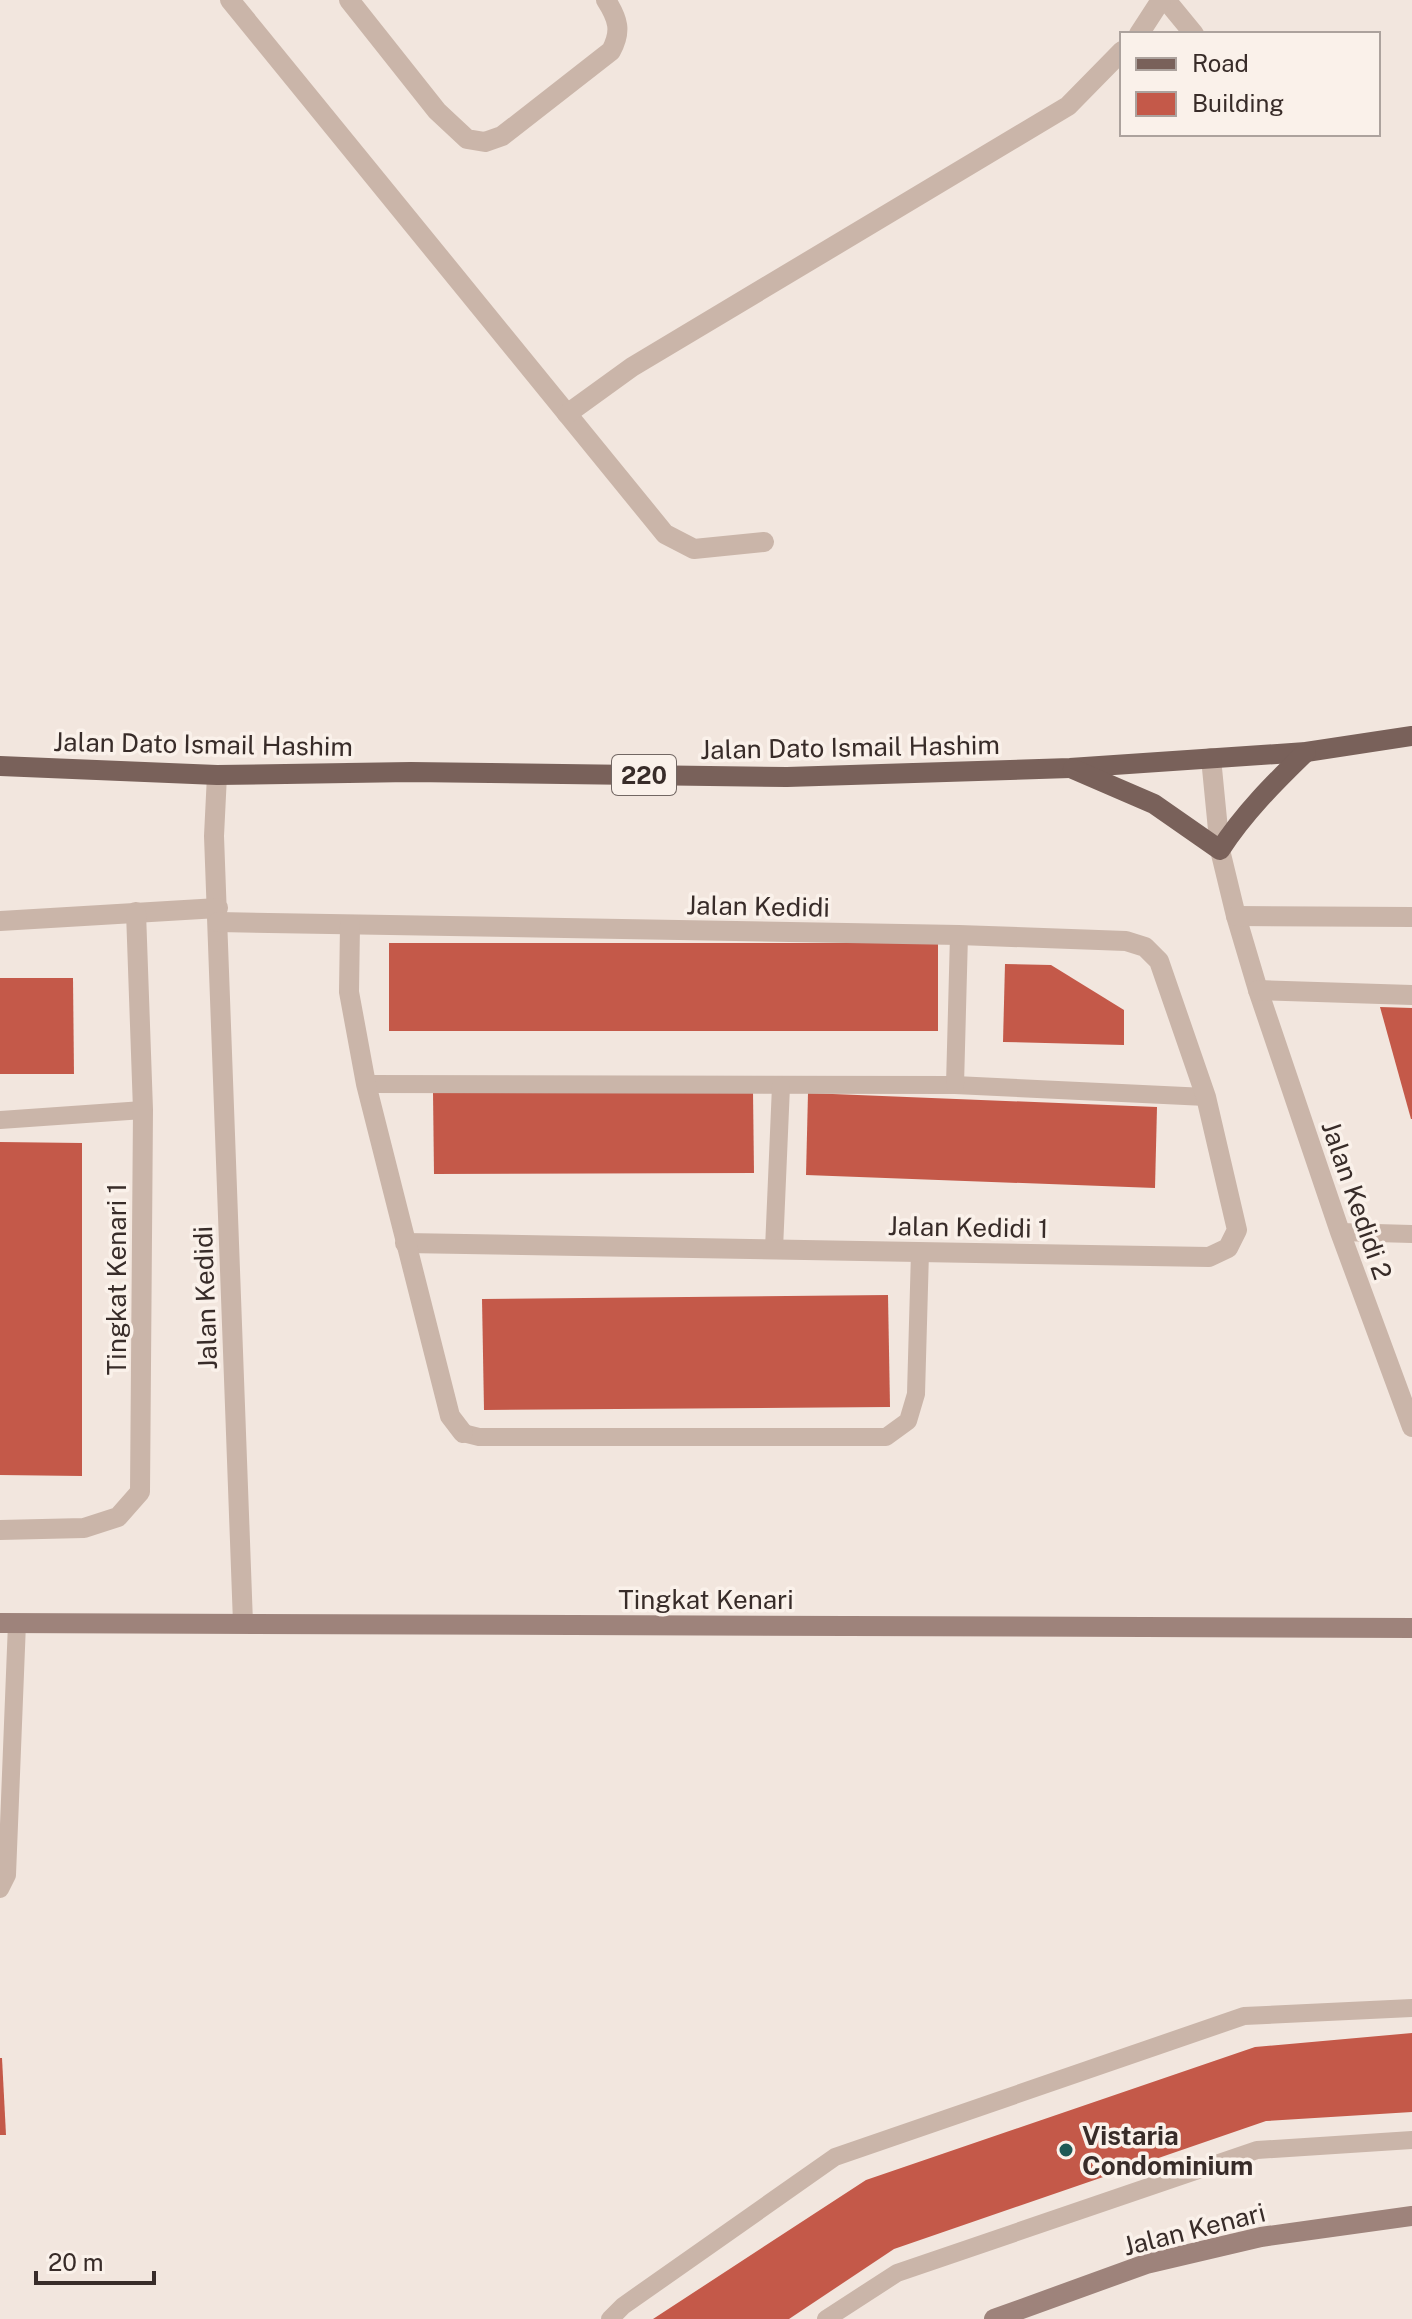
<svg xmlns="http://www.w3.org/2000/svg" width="1412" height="2319" font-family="'Public Sans',sans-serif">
  <rect width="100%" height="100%" fill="#f2e6de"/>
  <g fill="#c45949">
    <rect x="389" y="943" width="549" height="88"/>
    <polygon points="1005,964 1051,965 1124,1010 1124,1045 1003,1042"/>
    <polygon points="0,978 73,978 74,1074 0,1074"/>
    <polygon points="1380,1007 1412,1008 1412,1119 1411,1119"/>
    <polygon points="753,1092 754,1173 434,1174 433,1093"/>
    <polygon points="808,1093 1157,1107 1155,1188 806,1175"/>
    <polygon points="0,1142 82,1143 82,1476 0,1475"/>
    <polygon points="888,1295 890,1407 484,1410 482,1299"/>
    <polygon points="1412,2033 1412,2112 1266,2121 894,2249 789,2319 653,2319 866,2180 1255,2047"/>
    <polygon points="0,2058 2,2058 6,2135 0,2135"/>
  </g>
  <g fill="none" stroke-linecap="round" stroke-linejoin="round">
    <g stroke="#cab5a9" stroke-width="18">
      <polyline points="366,1084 955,1085 1206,1097"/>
      <polyline points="955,1085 959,935"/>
      <polyline points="0,1120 143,1110"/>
      <polyline points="1340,1232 1412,1234"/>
      <polyline points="774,1249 781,1086"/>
      <polyline points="463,1433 479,1437 886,1437 908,1421 916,1394 920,1252"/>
      <polyline points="0,1889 7,1875 17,1623"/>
      <polyline points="610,2319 623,2306 835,2157 1244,2016 1412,2008"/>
      <polyline points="826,2319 897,2273 1257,2150 1412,2140"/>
    </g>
    <g stroke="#cab5a9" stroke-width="20">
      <polyline points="230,0 665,534 694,549 764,542"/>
      <path d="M349 0 437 111 467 139 485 142 502 136 611 51C622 31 618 19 606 0"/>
      <polyline points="1166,0 1194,34"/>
      <polyline points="1139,34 1161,0"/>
      <polyline points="567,414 632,367 1068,106 1122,51"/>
      <polyline points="1211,758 1220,850 1236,916 1258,990 1340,1232 1412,1427"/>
      <polyline points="217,775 214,836 243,1623"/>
      <polyline points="1236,916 1412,917"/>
      <polyline points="0,921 218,908"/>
      <polyline points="218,922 959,935 1126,941 1145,947 1159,961 1206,1097 1237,1230 1228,1248 1209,1257 405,1243"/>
      <polyline points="350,925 349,992 366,1084 450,1416 463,1433"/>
      <polyline points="1258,990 1412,995"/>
      <polyline points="0,1530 84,1528 118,1517 140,1492 143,1110 136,912"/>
    </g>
    <g stroke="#9e837b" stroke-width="20">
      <polyline points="0,1623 1412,1628"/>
      <polyline points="994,2319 1146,2264 1261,2237 1412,2216"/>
    </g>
    <g stroke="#79615a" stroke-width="20">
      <polyline points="0,766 217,775 411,772 787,777 1070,768 1306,752 1412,736"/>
      <path d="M1073 769 1154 804 1220 850C1244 813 1274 783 1306 752"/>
    </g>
  </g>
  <circle fill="#1f5956" stroke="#faf1ea" stroke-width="3" cx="1066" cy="2150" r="8"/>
  <g text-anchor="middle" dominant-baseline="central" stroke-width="7" stroke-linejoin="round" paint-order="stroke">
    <rect fill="#faf1ea" stroke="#726763" stroke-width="2" x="612" y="755" width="64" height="40" rx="6"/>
    <g font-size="24" font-weight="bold" fill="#382c29">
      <text x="644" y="775">220</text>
    </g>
    <g font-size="26" fill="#382c29" stroke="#faf1ea">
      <text transform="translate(203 744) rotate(1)">Jalan Dato Ismail Hashim</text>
      <text transform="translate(850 747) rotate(-1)">Jalan Dato Ismail Hashim</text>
      <text transform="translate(758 906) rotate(1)">Jalan Kedidi</text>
      <text transform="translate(1357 1200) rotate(71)">Jalan Kedidi 2</text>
      <text transform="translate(968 1227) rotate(1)">Jalan Kedidi 1</text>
      <text transform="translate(116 1279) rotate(-90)">Tingkat Kenari 1</text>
      <text transform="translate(205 1298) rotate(-92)">Jalan Kedidi</text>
      <text x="706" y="1599">Tingkat Kenari</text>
      <text transform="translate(1194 2229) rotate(-14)">Jalan Kenari</text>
    </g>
    <g font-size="26" font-weight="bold" fill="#382c29" stroke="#faf1ea" text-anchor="start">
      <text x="1082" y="2135">Vistaria<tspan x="1082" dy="30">Condominium</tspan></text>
    </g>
  </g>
  <rect x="1120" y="32" width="260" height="104" fill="#faf1ea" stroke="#aca29d" stroke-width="2"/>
  <rect x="1136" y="58" width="40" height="12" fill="#79615a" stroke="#aca29d" stroke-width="2"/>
  <text x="1192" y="72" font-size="24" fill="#382c29">Road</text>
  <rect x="1136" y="92" width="40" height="24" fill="#c45949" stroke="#aca29d" stroke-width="2"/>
  <text x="1192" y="112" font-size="24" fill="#382c29">Building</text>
  <path d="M36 2271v12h118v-12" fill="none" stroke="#382c29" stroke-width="4"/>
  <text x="48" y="2271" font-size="24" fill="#382c29" stroke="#faf1ea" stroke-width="6" paint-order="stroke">20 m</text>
</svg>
